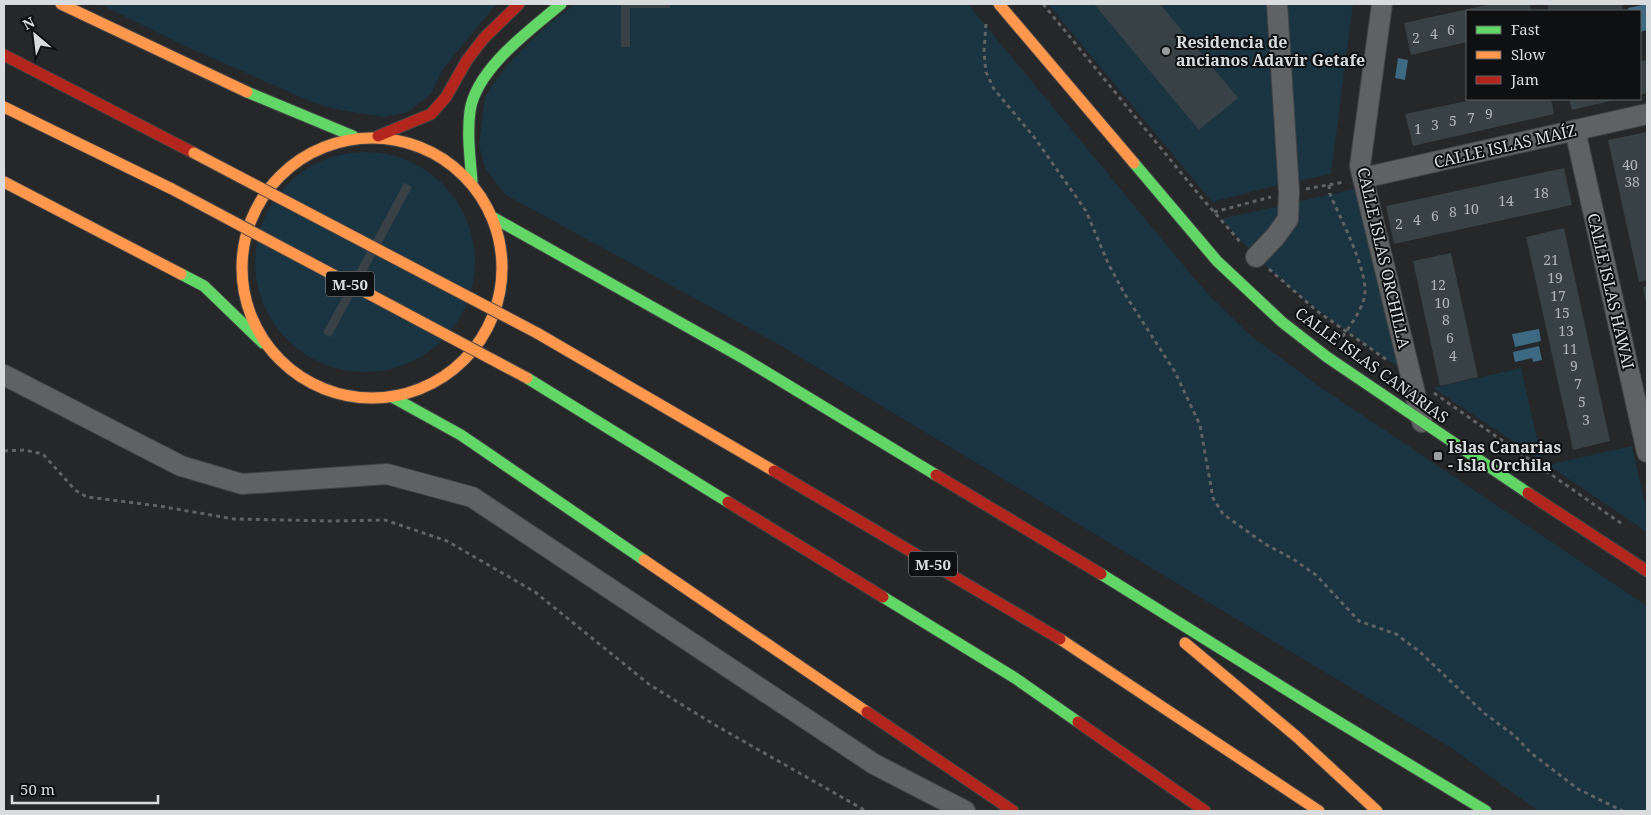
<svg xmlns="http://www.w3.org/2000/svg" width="1651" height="815" font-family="'Noto Serif',serif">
  <rect width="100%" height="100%" fill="#252729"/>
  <g fill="#1b3441">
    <polygon points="100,4 499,4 493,8 443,69 431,94 408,112 384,117 340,110 314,103 185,46"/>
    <polygon points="575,4 968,4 1184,266 1210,296 1251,336 1320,387 1647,606 1647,811 1538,811 1450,747 780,345 506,195 485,169 479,144 485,96 507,65 543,29"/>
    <polygon points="1048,4 1266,4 1278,185 1212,202"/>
    <polygon points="1286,4 1353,4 1331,174 1298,181"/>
    <circle cx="365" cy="262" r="110"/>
    <path d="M1358 188 1401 369C1336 325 1272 280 1222 219Z"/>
    <polygon points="1521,368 1542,461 1433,388"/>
    <polygon points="1632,446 1647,512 1647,532 1548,465"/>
  </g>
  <g fill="#3d6a82">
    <polygon points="1647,4 1647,30 1640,32 1640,11 1629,11 1628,8"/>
    <polygon points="1398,58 1408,60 1405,80 1395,78"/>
    <polygon points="1539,329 1541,341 1515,347 1512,334"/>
    <polygon points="1539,346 1542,360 1533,362 1532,358 1515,362 1513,352"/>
  </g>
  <g fill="#374146">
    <polygon points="621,4 670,4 670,8 630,8 630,47 621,47"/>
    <polygon points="1094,4 1160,4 1238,98 1199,130"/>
    <polygon points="1491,4 1530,4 1531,11 1467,11 1467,42 1411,55 1404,23"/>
    <polygon points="1547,4 1622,4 1623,9 1613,11 1549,11"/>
    <polygon points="1647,60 1647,93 1640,95 1640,61"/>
    <polygon points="1476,99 1551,99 1554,114 1413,146 1405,114"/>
    <polygon points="1569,99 1618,99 1572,110"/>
    <polygon points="1647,132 1647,280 1639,282 1608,140"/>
    <polygon points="1564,168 1572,205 1394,244 1386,206"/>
    <polygon points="404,183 412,187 331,337 323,333"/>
    <polygon points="1564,228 1610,441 1573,450 1526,237"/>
    <polygon points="1451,253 1478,377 1440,386 1413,261"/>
    <polygon points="1643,287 1647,287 1647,302 1646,302"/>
  </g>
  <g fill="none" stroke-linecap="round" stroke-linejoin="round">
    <defs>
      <g id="street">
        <polyline points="1382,4 1360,166 1422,422"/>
        <polyline points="1575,130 1647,452"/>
        <polyline points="1363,178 1647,114"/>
        <polyline points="1256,257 1275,237 1288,219 1289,192 1277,4"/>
        <polyline points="4,375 181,466 242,484 387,474 472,497 874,764 965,811"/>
      </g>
      <g id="fast">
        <polyline points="247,92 353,136"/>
        <polyline points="1134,163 1217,261 1282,322 1327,357 1528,493"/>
        <path d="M472 181C470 158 467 134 470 111 476 69 530 30 561 4"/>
        <polyline points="494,218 743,358 936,475"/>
        <polyline points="181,274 204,286 263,343"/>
        <polyline points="527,378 728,502"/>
        <polyline points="394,398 461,435 644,560"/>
        <polyline points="1101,574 1319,710 1486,811"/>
        <polyline points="883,597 1015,678 1078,722"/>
      </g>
      <g id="slow">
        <polyline points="61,4 247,92"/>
        <polyline points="999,4 1134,163"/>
        <polyline points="4,107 172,189"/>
        <circle cx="372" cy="268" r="130"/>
        <polyline points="4,182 181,274"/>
        <polyline points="537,333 774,471"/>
        <polyline points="644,560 867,712"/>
        <polyline points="1060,639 1319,811"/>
        <polyline points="1185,643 1297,737 1377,811"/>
      </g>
      <g id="jam">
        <polyline points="4,55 194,153"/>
        <polyline points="378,136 431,114 446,97 467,60 484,38 519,4"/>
        <polyline points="774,471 1060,639"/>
        <polyline points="936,475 1101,574"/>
        <polyline points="1528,493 1647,571"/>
        <polyline points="728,502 883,597"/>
        <polyline points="867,712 1013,811"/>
        <polyline points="1078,722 1205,811"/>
      </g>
    </defs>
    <use href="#street" stroke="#424547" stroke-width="22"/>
    <use href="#fast" stroke="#424547" stroke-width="13"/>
    <use href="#slow" stroke="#424547" stroke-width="13"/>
    <use href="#jam" stroke="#424547" stroke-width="13"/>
    <g stroke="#606264" stroke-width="3" stroke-dasharray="4 4" stroke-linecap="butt">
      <polyline points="1043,4 1200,196 1242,244"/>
      <polyline points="986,24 984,52 986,72 994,89 1034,137 1086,211 1108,263 1124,293 1175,372 1200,425 1213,498 1223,514 1265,544 1293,559 1316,575 1359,621 1396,634 1420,652 1484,713 1515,736 1531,753 1578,789 1623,811"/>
      <path d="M1329 185 1330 194C1340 218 1371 275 1364 299 1360 313 1349 327 1341 339"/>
      <polyline points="1306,189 1344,182"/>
      <polyline points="1214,212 1271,197"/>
      <polyline points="1269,269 1317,311 1387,360"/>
      <polyline points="1434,393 1622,524"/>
      <polyline points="4,451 24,450 43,454 75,490 87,497 159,506 234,519 333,521 385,520 447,541 535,592 650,685 715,725 866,811"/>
    </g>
    <use href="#street" stroke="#5f6163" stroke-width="20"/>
    <use href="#fast" stroke="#63d668" stroke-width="11"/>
    <use href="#slow" stroke="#ff974d" stroke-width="11"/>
    <use href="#jam" stroke="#b3261e" stroke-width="11"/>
    <defs>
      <g id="slow-bridge">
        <polyline points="194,153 537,333"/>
        <polyline points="172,189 527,378"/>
      </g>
    </defs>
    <use href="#slow-bridge" stroke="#424547" stroke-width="13" stroke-linecap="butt"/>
    <use href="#slow-bridge" stroke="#ff974d" stroke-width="11"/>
  </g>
  <g fill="#9a9d9f" stroke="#0e1012" stroke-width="2">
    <circle cx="1166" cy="51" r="5"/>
    <rect x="1433" y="451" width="10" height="10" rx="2.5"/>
  </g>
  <g text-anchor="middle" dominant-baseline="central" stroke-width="4" stroke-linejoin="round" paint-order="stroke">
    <g font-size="14" fill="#b0b5b8">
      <text x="1451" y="29">6</text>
      <text x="1434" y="33">4</text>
      <text x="1416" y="37">2</text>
      <text x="1489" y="113">9</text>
      <text x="1471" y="117">7</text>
      <text x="1453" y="120">5</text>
      <text x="1435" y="124">3</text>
      <text x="1418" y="128">1</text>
      <text x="1630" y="164">40</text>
      <text x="1632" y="181">38</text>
      <text x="1541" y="192">18</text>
      <text x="1506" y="200">14</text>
      <text x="1471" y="208">10</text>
      <text x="1453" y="211">8</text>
      <text x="1435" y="215">6</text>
      <text x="1417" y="219">4</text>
      <text x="1399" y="223">2</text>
      <text x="1551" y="259">21</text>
      <text x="1555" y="277">19</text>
      <text x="1438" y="284">12</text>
      <text x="1558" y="295">17</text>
      <text x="1442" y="302">10</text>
      <text x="1562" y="312">15</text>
      <text x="1446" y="319">8</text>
      <text x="1566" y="330">13</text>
      <text x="1450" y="337">6</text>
      <text x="1570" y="348">11</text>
      <text x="1453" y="355">4</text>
      <text x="1574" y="365">9</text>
      <text x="1578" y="383">7</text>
      <text x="1582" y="401">5</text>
      <text x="1586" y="419">3</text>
    </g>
    <g fill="#0e1012" stroke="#9c9fa1" stroke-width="1">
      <rect x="326" y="271.5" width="48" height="25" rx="4"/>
      <rect x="909" y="551.5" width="48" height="25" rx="4"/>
    </g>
    <g font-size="15" font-weight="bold" fill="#d9dcde">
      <text x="350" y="284">M-50</text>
      <text x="933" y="564">M-50</text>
    </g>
    <g font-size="16" font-weight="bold" fill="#d9dcde" stroke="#0e1012" text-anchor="start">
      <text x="1176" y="42">Residencia de<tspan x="1176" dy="18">ancianos Adavir Getafe</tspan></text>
      <text x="1448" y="447">Islas Canarias<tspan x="1448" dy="18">- Isla Orchila</tspan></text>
    </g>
    <g font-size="16" fill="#d9dcde" stroke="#0e1012">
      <text transform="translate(1505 146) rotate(-13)">CALLE ISLAS MAÍZ</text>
      <text transform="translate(1384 258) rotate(77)">CALLE ISLAS ORCHILLA</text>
      <text transform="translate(1611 291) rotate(77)">CALLE ISLAS HAWAI</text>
      <text transform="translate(1372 365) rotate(36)">CALLE ISLAS CANARIAS</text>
    </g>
  </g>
  <rect width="1651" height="815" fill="none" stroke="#d9dcde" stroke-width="10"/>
  <rect x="1466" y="10" width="175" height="90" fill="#0e1012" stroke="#5f6264"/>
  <rect x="1476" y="26" width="25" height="8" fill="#63d668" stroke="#5f6264"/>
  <text x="1511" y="35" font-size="15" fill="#d9dcde">Fast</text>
  <rect x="1476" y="51" width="25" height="8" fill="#ff974d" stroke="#5f6264"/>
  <text x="1511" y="60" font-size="15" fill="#d9dcde">Slow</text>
  <rect x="1476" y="76" width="25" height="8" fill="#b3261e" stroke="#5f6264"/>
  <text x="1511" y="85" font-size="15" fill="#d9dcde">Jam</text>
  <g transform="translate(35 35) rotate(332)" stroke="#0e1012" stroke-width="4" paint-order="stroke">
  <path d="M0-4L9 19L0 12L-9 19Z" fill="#d9dcde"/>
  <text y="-8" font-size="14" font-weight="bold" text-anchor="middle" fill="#d9dcde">N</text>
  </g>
  <path d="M12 795v8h146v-8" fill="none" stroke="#d9dcde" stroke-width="2.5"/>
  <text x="20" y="795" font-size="15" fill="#d9dcde" stroke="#0e1012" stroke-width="4" paint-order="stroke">50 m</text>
</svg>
